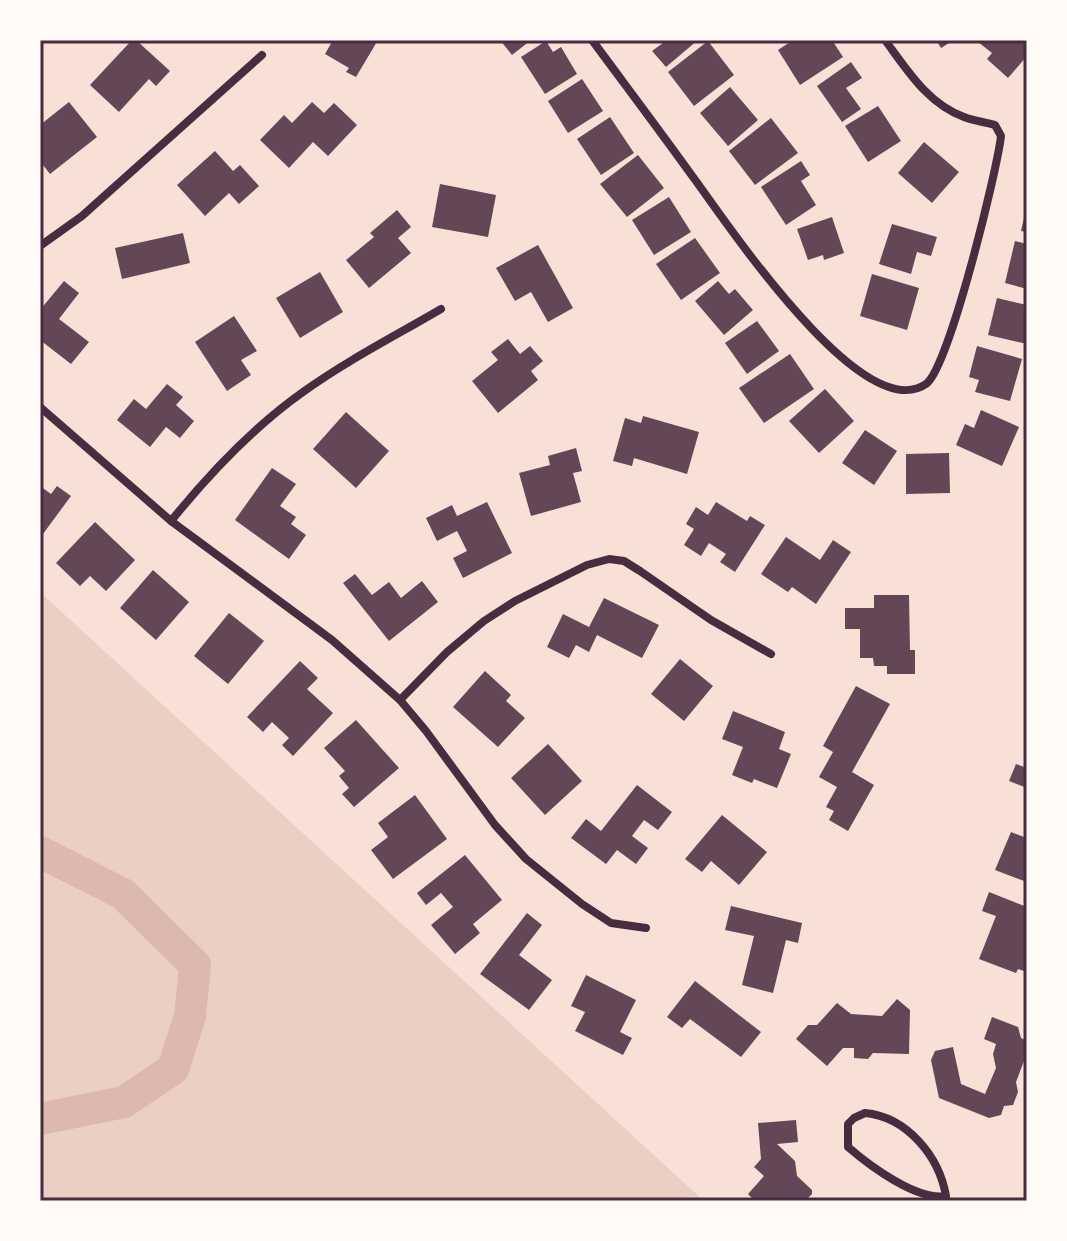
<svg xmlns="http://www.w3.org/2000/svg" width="1067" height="1241" font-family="'Public Sans',sans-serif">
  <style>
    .green { fill: #ebcfc5 }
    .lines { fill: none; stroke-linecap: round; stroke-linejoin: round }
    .river { stroke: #dcb8b0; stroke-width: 32 }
    .building { fill: #644757 }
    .minor { stroke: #4a2c40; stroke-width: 8 }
    .neatline { fill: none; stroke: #4a2c40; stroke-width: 3 }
  </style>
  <rect width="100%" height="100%" fill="#f7e1d7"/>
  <!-- green -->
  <path class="green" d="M 40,592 L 704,1201 L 40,1201 Z"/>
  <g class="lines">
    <!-- river -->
    <path class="river" d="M 40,852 L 123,894 L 195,965 L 190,1016 L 173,1069 L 124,1102 L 40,1119"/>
  </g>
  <!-- building -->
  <g class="building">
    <path d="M 132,40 L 136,40 L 170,71 L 156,86 L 149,79 L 119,112 L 90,85 Z"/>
    <path d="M 333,40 L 378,40 L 356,77 L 346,72 L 349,68 L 325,54 Z"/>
    <path d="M 500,40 L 531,40 L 512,55 Z"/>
    <path d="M 661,40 L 698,40 L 666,67 L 652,51 L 663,43 Z"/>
    <path d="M 793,40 L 832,40 L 843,57 L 800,85 L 778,50 Z"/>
    <path d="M 936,40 L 954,40 L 941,48 Z"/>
    <path d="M 980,40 L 1023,40 L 1027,43 L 1027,56 L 1008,78 L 987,59 L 992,53 L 978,42 Z"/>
    <path d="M 546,41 L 553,52 L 561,47 L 577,74 L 545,94 L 521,57 Z"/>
    <path d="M 708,41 L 734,75 L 694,106 L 668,72 Z"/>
    <path d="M 851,62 L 862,78 L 846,88 L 861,109 L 842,122 L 817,86 Z"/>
    <path d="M 582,79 L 603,111 L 568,133 L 548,101 Z"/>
    <path d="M 730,87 L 758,120 L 728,146 L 700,113 Z"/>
    <path d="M 69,102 L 97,137 L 50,174 L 40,161 L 40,125 Z"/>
    <path d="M 312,102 L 324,113 L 334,103 L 357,125 L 328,156 L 313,142 L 289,168 L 260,140 L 284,115 L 292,123 Z"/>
    <path d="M 878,106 L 901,141 L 868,162 L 845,126 Z"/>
    <path d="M 610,117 L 634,153 L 601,175 L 577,139 Z"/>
    <path d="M 771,118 L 798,153 L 755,185 L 729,151 Z"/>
    <path d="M 924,142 L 959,172 L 932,203 L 898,173 Z"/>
    <path d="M 215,151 L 233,171 L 240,165 L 259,186 L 239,204 L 229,193 L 205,216 L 177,185 Z"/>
    <path d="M 638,155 L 664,188 L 627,217 L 600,184 Z"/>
    <path d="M 801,161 L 810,175 L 801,181 L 816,205 L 786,225 L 761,187 Z"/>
    <path d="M 440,184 L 496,195 L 488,237 L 432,227 Z"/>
    <path d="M 669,197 L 691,232 L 654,255 L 632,220 Z"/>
    <path d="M 1026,209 L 1027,209 L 1027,232 L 1021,231 Z"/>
    <path d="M 397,210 L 411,227 L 398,238 L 411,253 L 369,288 L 346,260 L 374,237 L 370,233 Z"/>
    <path d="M 832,217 L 844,253 L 824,260 L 823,255 L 808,260 L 797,229 Z"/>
    <path d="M 892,224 L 937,237 L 931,256 L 917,252 L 911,274 L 879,264 Z"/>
    <path d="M 183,233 L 190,263 L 122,279 L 115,248 Z"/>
    <path d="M 695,238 L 720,273 L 681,300 L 656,264 Z"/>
    <path d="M 1015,241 L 1027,244 L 1027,289 L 1005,283 Z"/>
    <path d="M 538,245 L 573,308 L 548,322 L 531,292 L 515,301 L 496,268 Z"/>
    <path d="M 320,272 L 343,312 L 300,338 L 276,298 Z"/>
    <path d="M 872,274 L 919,288 L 907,330 L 860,316 Z"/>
    <path d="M 64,281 L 79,293 L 59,319 L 89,342 L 71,364 L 40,340 L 40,310 Z"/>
    <path d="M 718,281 L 729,294 L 735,289 L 753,310 L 724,335 L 695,301 Z"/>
    <path d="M 997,298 L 1027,305 L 1027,344 L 988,335 Z"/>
    <path d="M 234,316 L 257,351 L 241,360 L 251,375 L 227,391 L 195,342 Z"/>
    <path d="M 757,321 L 779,351 L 747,374 L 725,343 Z"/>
    <path d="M 508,339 L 520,354 L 530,346 L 543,361 L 531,371 L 538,380 L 498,413 L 472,381 L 498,360 L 491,352 Z"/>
    <path d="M 977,346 L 1022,359 L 1010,401 L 975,392 L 979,380 L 969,377 Z"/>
    <path d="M 790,354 L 814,389 L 764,423 L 739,388 Z"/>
    <path d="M 167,384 L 183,397 L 176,405 L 194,421 L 180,438 L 166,427 L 150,447 L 117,420 L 134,399 L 146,409 Z"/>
    <path d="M 825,389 L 854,421 L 819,453 L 789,421 Z"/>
    <path d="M 981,410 L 1019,427 L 1002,466 L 956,445 L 965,424 L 974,428 Z"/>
    <path d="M 346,412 L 389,451 L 356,488 L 313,449 Z"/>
    <path d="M 643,416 L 699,432 L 687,474 L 634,458 L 632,466 L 613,461 L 625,418 L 641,423 Z"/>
    <path d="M 865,430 L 897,451 L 874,485 L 842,463 Z"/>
    <path d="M 576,448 L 582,471 L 573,473 L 581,502 L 531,516 L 519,473 L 550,465 L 548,456 Z"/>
    <path d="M 949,453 L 950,493 L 906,494 L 906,454 Z"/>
    <path d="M 272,468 L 296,484 L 280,506 L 296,517 L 291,524 L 306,535 L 289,559 L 235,520 Z"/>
    <path d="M 40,486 L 51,494 L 57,486 L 71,496 L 40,538 Z"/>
    <path d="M 487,502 L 512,553 L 463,578 L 453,558 L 467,551 L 457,531 L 437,541 L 426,518 L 452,505 L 457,516 Z"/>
    <path d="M 716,502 L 747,521 L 750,516 L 765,525 L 735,572 L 720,562 L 726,554 L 709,543 L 701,556 L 684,545 L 694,529 L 686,524 L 696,507 L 708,515 Z"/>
    <path d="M 95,522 L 135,560 L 106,591 L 90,576 L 80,586 L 56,563 Z"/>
    <path d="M 786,537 L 820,560 L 833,540 L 851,552 L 816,604 L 792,587 L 788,592 L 761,574 Z"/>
    <path d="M 153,570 L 189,602 L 156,640 L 120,608 Z"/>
    <path d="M 355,574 L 372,595 L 389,582 L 401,598 L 422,581 L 438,602 L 389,641 L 343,583 Z"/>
    <path d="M 874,595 L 909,595 L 910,650 L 915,650 L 915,674 L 887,674 L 887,666 L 874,666 L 873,658 L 860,658 L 860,629 L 845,629 L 845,608 L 874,608 Z"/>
    <path d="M 604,598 L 659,625 L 642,658 L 597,635 L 589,652 L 576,645 L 569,658 L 547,647 L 563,614 L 589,627 Z"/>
    <path d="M 229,613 L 264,641 L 228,684 L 194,656 Z"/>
    <path d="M 680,659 L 713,686 L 684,721 L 651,694 Z"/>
    <path d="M 300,661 L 318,678 L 307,689 L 333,713 L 293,756 L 282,745 L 289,738 L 272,722 L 263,732 L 247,717 Z"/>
    <path d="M 485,671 L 511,695 L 506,701 L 525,718 L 498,747 L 453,707 Z"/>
    <path d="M 856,686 L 890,704 L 852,772 L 874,785 L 848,831 L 829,820 L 834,811 L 826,807 L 837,787 L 819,777 L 833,752 L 823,746 Z"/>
    <path d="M 733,711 L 785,732 L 779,749 L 791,754 L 777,788 L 754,779 L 752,783 L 732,775 L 743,747 L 722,739 Z"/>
    <path d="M 356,720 L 399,768 L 354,807 L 342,794 L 349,788 L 339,776 L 345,771 L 324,748 Z"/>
    <path d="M 548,744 L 582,781 L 545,815 L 511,778 Z"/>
    <path d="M 1016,764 L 1027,768 L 1027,788 L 1009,781 Z"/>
    <path d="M 637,785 L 672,812 L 658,830 L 644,820 L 632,836 L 648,848 L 636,864 L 617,850 L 606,864 L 571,838 L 586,819 L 601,831 Z"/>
    <path d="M 415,795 L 447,839 L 393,879 L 371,850 L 388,837 L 378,823 Z"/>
    <path d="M 722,815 L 767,852 L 739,885 L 711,861 L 702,872 L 685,859 Z"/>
    <path d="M 1011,832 L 1027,838 L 1027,882 L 995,870 Z"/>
    <path d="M 465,855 L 502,900 L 473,924 L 480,933 L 455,954 L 431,925 L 453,907 L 441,893 L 426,905 L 417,893 Z"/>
    <path d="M 989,892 L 1027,907 L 1027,972 L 1018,969 L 1016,973 L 979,959 L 996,916 L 982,911 Z"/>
    <path d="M 731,906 L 802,923 L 798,943 L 786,940 L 773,993 L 742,985 L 754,936 L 725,930 Z"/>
    <path d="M 527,913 L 542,925 L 519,955 L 552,980 L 529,1010 L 480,974 Z"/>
    <path d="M 586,975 L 636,1000 L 620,1032 L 632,1038 L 623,1055 L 575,1031 L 585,1012 L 571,1006 Z"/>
    <path d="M 695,981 L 761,1032 L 741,1057 L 690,1019 L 682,1028 L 667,1017 Z"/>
    <path d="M 897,999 L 910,1010 L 909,1054 L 873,1053 L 868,1059 L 854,1058 L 854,1048 L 843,1048 L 827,1066 L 796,1039 L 808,1025 L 817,1025 L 837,1003 L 851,1014 L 882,1016 Z"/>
    <path d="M 992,1017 L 1018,1027 L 1021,1038 L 1027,1041 L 1027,1053 L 1016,1082 L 1018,1092 L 1013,1105 L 1004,1106 L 1001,1115 L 989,1118 L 939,1098 L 931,1060 L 935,1051 L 953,1047 L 961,1084 L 985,1094 L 996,1068 L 993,1054 L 996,1044 L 984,1039 Z"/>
    <path d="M 796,1120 L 798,1142 L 777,1144 L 795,1161 L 797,1176 L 812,1190 L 812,1194 L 805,1201 L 755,1201 L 748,1194 L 764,1176 L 754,1167 L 761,1159 L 758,1123 Z"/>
  </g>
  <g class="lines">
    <!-- minor -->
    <g class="minor">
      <path d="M 592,40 C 626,86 660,131 693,177 C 725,220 862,428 926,384 C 949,368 997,171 1001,136 L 995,125 C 985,122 974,121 964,117 C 928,104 907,70 885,40"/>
      <path d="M 40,246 L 82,216 L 262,55"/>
      <path d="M 40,407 L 171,521 L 332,640 L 400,700 L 426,731 L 495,825 L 526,859 L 582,904 L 611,923 L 646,928"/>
      <path d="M 171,521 C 210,473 252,428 303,392 C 346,361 395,336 441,309"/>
      <path d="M 400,700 L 447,652 L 484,621 L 515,601 L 587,565 L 609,559 L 624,561 L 640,571 L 711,620 L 771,654"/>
      <path d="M 865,1113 C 907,1117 939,1156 946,1196 C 917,1201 870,1166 848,1147 L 848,1124 L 854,1118 Z"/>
    </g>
  </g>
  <!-- border -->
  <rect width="1067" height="1241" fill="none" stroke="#fffaf5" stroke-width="84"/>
  <rect x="42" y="42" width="983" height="1157" class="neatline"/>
</svg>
